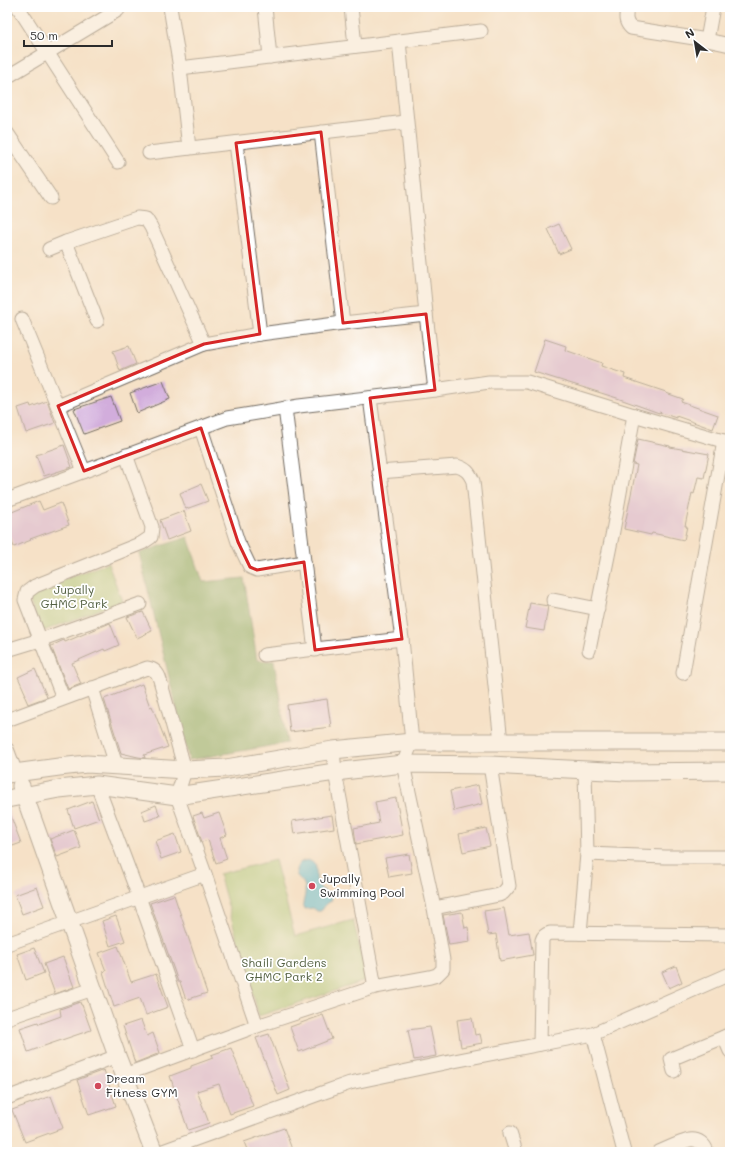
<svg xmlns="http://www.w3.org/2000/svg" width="737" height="1159" font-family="Mali,sans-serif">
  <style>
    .green { fill: #9fc570; stroke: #65784e }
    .forest { fill: #7faa62; stroke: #556a46 }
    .water { fill: #5cbfda; stroke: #447582 }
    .building { fill: #d2addc }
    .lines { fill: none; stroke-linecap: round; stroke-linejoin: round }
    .minor-casing { stroke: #726b62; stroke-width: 15 }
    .tertiary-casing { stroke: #726b62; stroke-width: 19 }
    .minor { stroke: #fff; stroke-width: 13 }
    .tertiary { stroke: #fff; stroke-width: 17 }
    .marked { fill: none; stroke: #d62828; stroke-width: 3; stroke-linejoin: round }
    .poi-dot { fill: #d1495b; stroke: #fff; stroke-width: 1.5 }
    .labels { text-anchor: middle; stroke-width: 3.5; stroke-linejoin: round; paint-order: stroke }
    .park-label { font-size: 12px; fill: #546143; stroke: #fff }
    .poi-label { font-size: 12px; fill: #2b2b2b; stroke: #fff; text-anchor: start }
  </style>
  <rect width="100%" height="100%" fill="#fff"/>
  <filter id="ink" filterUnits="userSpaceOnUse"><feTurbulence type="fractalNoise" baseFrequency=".025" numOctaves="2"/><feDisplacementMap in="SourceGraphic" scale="8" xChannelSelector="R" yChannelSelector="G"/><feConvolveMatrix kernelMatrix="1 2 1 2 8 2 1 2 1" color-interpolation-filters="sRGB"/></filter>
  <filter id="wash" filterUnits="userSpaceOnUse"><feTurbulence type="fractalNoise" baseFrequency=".012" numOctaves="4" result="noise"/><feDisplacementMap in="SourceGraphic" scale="16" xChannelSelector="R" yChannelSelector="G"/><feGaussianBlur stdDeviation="0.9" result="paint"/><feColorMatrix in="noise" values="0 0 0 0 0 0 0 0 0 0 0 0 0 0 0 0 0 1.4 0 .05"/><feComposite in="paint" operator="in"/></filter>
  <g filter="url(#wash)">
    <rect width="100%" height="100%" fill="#f5e1c7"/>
    <!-- green -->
    <g class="green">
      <path d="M 108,563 L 122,601 L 41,632 L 27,593 Z"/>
      <path d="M 275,860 L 295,936 L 353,920 L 368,980 L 259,1016 L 219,874 Z"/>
    </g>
    <!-- forest -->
    <path class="forest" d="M 188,537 L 203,582 L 244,578 L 257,660 L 274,661 L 287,743 L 189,760 L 139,553 Z"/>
    <!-- water -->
    <path class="water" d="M 308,860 C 321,865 314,873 317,882 C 320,891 328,891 332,898 L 331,901 L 325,905 C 323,909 322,912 317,911 L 313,908 L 305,909 L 303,904 C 304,897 308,888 302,881 C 298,877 296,876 296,870 C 298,863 301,861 308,860 Z"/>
    <g id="blocks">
      <!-- building -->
      <g class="building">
        <path d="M 559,224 L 571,249 L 559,254 L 548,229 Z"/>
        <path d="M 545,339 L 566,346 L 565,350 L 602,363 L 601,366 L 625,374 L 624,378 L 666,392 L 666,393 L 683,399 L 681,402 L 718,415 L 713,429 L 676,416 L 676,418 L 659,412 L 659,413 L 617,398 L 534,372 Z"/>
        <path d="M 129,346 L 136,364 L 120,371 L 113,351 Z"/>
        <path d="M 163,381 L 170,399 L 137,413 L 130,393 Z"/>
        <path d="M 111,397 L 120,421 L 84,434 L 74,409 Z"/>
        <path d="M 47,401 L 55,423 L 26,433 L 18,408 L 30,404 L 31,407 Z"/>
        <path d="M 638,439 L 670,446 L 670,447 L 709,454 L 704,478 L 698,477 L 694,494 L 692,493 L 685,526 L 687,526 L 684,540 L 652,533 L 651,535 L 624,529 L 637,465 L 633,464 Z"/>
        <path d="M 64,445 L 72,467 L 44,476 L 36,455 Z"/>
        <path d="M 201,484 L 208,501 L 186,509 L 180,493 Z"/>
        <path d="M 39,501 L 43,510 L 61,503 L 69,525 L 30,539 L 31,540 L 14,547 L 7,529 L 7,514 Z"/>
        <path d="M 184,511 L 191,531 L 167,540 L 160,520 Z"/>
        <path d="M 530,603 L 548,606 L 544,631 L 525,628 Z"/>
        <path d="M 143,612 L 152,631 L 137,638 L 127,617 Z"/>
        <path d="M 110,623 L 119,645 L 105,651 L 104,649 L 72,663 L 81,684 L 68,689 L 51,646 L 64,640 L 65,642 Z"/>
        <path d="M 35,669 L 47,697 L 28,704 L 24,695 L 26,695 L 18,677 Z"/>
        <path d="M 142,684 L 150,707 L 152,706 L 168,747 L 144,755 L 145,758 L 138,757 L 121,753 L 104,699 Z"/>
        <path d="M 327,699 L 331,727 L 290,732 L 287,705 Z"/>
        <path d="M 478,785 L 482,804 L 454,811 L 450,791 Z"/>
        <path d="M 396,798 L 403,835 L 356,844 L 354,828 L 379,823 L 375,802 Z"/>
        <path d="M 92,801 L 99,819 L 74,828 L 68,810 Z"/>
        <path d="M 156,805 L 160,816 L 145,821 L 142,811 Z"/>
        <path d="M 8,809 L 21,843 L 7,848 L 7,810 Z"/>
        <path d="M 202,813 L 204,818 L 219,813 L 227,835 L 220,838 L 227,859 L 216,863 L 208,840 L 202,842 L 193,816 Z"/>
        <path d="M 332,815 L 334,828 L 294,834 L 292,821 Z"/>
        <path d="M 486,828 L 490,846 L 463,852 L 459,834 Z"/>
        <path d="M 74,830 L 81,848 L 57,857 L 50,839 Z"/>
        <path d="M 175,834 L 181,852 L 161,859 L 155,841 Z"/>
        <path d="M 409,854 L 412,873 L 389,877 L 385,858 Z"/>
        <path d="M 37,887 L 44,906 L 22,914 L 15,895 Z"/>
        <path d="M 174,895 L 207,993 L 186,1000 L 180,982 L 178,982 L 174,970 L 150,903 Z"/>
        <path d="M 504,908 L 509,935 L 529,932 L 533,955 L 500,961 L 496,934 L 488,935 L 484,911 Z"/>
        <path d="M 462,912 L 465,928 L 468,927 L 470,942 L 449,945 L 443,915 Z"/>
        <path d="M 116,916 L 125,941 L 110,946 L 102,921 Z"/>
        <path d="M 118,946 L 131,982 L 156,974 L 168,1007 L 146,1015 L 140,998 L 114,1007 L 103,972 L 106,971 L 99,953 Z"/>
        <path d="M 34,948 L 44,973 L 26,980 L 17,954 Z"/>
        <path d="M 63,957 L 74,987 L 55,994 L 44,964 Z"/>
        <path d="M 676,966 L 682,982 L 669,988 L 662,972 Z"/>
        <path d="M 80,1002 L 81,1005 L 82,1005 L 91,1030 L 47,1045 L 28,1052 L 20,1028 L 38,1022 L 39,1024 L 61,1016 L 60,1009 Z"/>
        <path d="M 323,1015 L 332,1039 L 299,1052 L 290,1027 Z"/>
        <path d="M 472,1018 L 475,1035 L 480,1034 L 482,1043 L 461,1047 L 457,1020 Z"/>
        <path d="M 141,1020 L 147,1036 L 153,1033 L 160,1053 L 135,1063 L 123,1026 Z"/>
        <path d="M 430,1027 L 436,1056 L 414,1060 L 408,1030 Z"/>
        <path d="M 269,1034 L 290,1090 L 278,1095 L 256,1038 Z"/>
        <path d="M 231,1048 L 253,1106 L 230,1114 L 219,1084 L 197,1091 L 209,1123 L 188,1130 L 170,1076 L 191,1068 L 191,1066 L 213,1058 L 211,1055 Z"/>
        <path d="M 104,1070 L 116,1106 L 89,1115 L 77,1080 Z"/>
        <path d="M 51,1096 L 63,1128 L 25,1142 L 12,1110 Z"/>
        <path d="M 284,1128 L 293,1152 L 248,1152 L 244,1142 Z"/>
      </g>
    </g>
  </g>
  <g filter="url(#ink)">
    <use href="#blocks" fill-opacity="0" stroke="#726b62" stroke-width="1"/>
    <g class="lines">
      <!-- minor casing -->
      <g class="minor-casing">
        <g id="minor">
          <path d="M 18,7 L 118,162"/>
          <path d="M 170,7 L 180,68 L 189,148"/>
          <path d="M 265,7 L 270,57"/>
          <path d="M 351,7 L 355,46"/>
          <path d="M 627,7 C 626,16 624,21 631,28 L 707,40 L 730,45"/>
          <path d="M 707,40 L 713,7"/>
          <path d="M 399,41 L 426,314 L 435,390"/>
          <path d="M 180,68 L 481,31"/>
          <path d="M 7,77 L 118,10 L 116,7"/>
          <path d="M 321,132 L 343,323"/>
          <path d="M 7,133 L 51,198"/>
          <path d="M 236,143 L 260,334"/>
          <path d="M 149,153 L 406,122"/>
          <path d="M 66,242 L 97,321"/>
          <path d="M 49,249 L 66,242 L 137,218 L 146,219 L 151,227 L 204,344 L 58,406"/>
          <path d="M 22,319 L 84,471"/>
          <path d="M 204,344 L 260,334 L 343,323 L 426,314"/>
          <path d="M 285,408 L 315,650"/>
          <path d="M 201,428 L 238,542 L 250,567 L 257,570 L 304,562"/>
          <path d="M 379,472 L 457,466 C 466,469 469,472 473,481 L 501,742"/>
          <path d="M 7,500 L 227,418 L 299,406 L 435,390 L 489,382 L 527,382 L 634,415 L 730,443"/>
          <path d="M 553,600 L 598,609"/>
          <path d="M 7,650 L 40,640 L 140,604"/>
          <path d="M 589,650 L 613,531 L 634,415"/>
          <path d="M 264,655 L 402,639"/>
          <path d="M 683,673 L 724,441"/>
          <path d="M 92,688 L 116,765"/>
          <path d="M 63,698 L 25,600 L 27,592 L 35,586 L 142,543 L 151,537 L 152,527 L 126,455"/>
          <path d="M 7,720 L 147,668 C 155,669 158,673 160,680 L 185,770 L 177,796 L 205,874 L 257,1026"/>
          <path d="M 7,749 L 16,773"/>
          <path d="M 333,750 L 335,772 L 375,987"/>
          <path d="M 97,785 L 139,897 L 193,1050"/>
          <path d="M 587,854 L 665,857 L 730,857"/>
          <path d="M 434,908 L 499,895 L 503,893 L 509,886 L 490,765"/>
          <path d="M 580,933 L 587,854 L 585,770"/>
          <path d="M 7,944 L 205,874"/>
          <path d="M 7,1018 L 93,989"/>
          <path d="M 593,1034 L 624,1152"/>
          <path d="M 730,1034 L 724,1037 L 730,1051"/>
          <path d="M 540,1044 L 542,940 C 543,936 546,934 550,933 L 730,935"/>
          <path d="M 674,1071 L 671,1059 L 724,1037"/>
          <path d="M 124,1075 L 257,1026 L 375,987 L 430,977 L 437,975 L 443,969 L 443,960 L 434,908 L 403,764 L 412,742 L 402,639 L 370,398"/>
          <path d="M 7,1098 L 117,1056"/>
          <path d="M 510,1133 L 516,1152"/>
          <path d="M 160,1152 L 319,1094 L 350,1083 L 454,1061 L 593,1034 L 730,974"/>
          <path d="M 659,1152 C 666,1149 683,1141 690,1140 C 698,1139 705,1144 707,1152"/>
        </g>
      </g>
      <!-- tertiary casing -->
      <g class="tertiary-casing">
        <g id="tertiary">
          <path d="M 7,774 L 59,767 L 87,764 L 185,770 L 226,768 L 333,750 L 412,742 L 730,742"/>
          <path d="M 21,786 L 117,1056 L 154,1152"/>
          <path d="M 7,799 L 59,789 L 97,785 L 177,796 L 335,772 L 403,764 L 490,765 L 627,772 L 730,771"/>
        </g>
      </g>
      <!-- minor -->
      <use href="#minor" class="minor"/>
      <!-- tertiary -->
      <use href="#tertiary" class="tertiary"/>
    </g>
  </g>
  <!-- marked area -->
  <path d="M0 0H737V1159H0ZM 321,132 L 343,323 L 426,314 L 435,390 L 370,398 L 402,639 L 315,650 L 304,562 L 257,570 L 250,567 L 238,542 L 201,428 L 84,471 L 58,406 L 204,344 L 260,334 L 236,143 Z" fill="#f5e1c7" fill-opacity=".55" fill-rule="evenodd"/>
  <path class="marked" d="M 321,132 L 343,323 L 426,314 L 435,390 L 370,398 L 402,639 L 315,650 L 304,562 L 257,570 L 250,567 L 238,542 L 201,428 L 84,471 L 58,406 L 204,344 L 260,334 L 236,143 Z"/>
  <!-- markers -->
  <g class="poi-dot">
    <circle cx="312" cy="886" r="4"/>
    <circle cx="98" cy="1086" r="4"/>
  </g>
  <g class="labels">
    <!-- park labels -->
    <g class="park-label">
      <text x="74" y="594">Jupally<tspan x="74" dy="14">GHMC Park</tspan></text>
      <text x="284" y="967">Shaili Gardens<tspan x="284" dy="14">GHMC Park 2</tspan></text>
    </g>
    <!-- poi labels -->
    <g class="poi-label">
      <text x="320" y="883">Jupally<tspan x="320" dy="14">Swimming Pool</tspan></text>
      <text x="106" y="1083">Dream<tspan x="106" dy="14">Fitness GYM</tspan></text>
    </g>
  </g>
  <!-- margin -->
  <rect width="737" height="1159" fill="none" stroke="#fff" stroke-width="24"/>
  <!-- north arrow -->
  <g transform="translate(695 42) rotate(329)" stroke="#ffffff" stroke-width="3" paint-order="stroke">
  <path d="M0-3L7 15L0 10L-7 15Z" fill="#2b2b2b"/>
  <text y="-6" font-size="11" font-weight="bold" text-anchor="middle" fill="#2b2b2b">N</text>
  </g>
  <!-- scale -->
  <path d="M24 40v6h88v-6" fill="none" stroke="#2b2b2b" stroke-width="2"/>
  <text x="30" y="40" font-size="12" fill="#2b2b2b" stroke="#ffffff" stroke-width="3" paint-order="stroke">50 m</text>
</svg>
